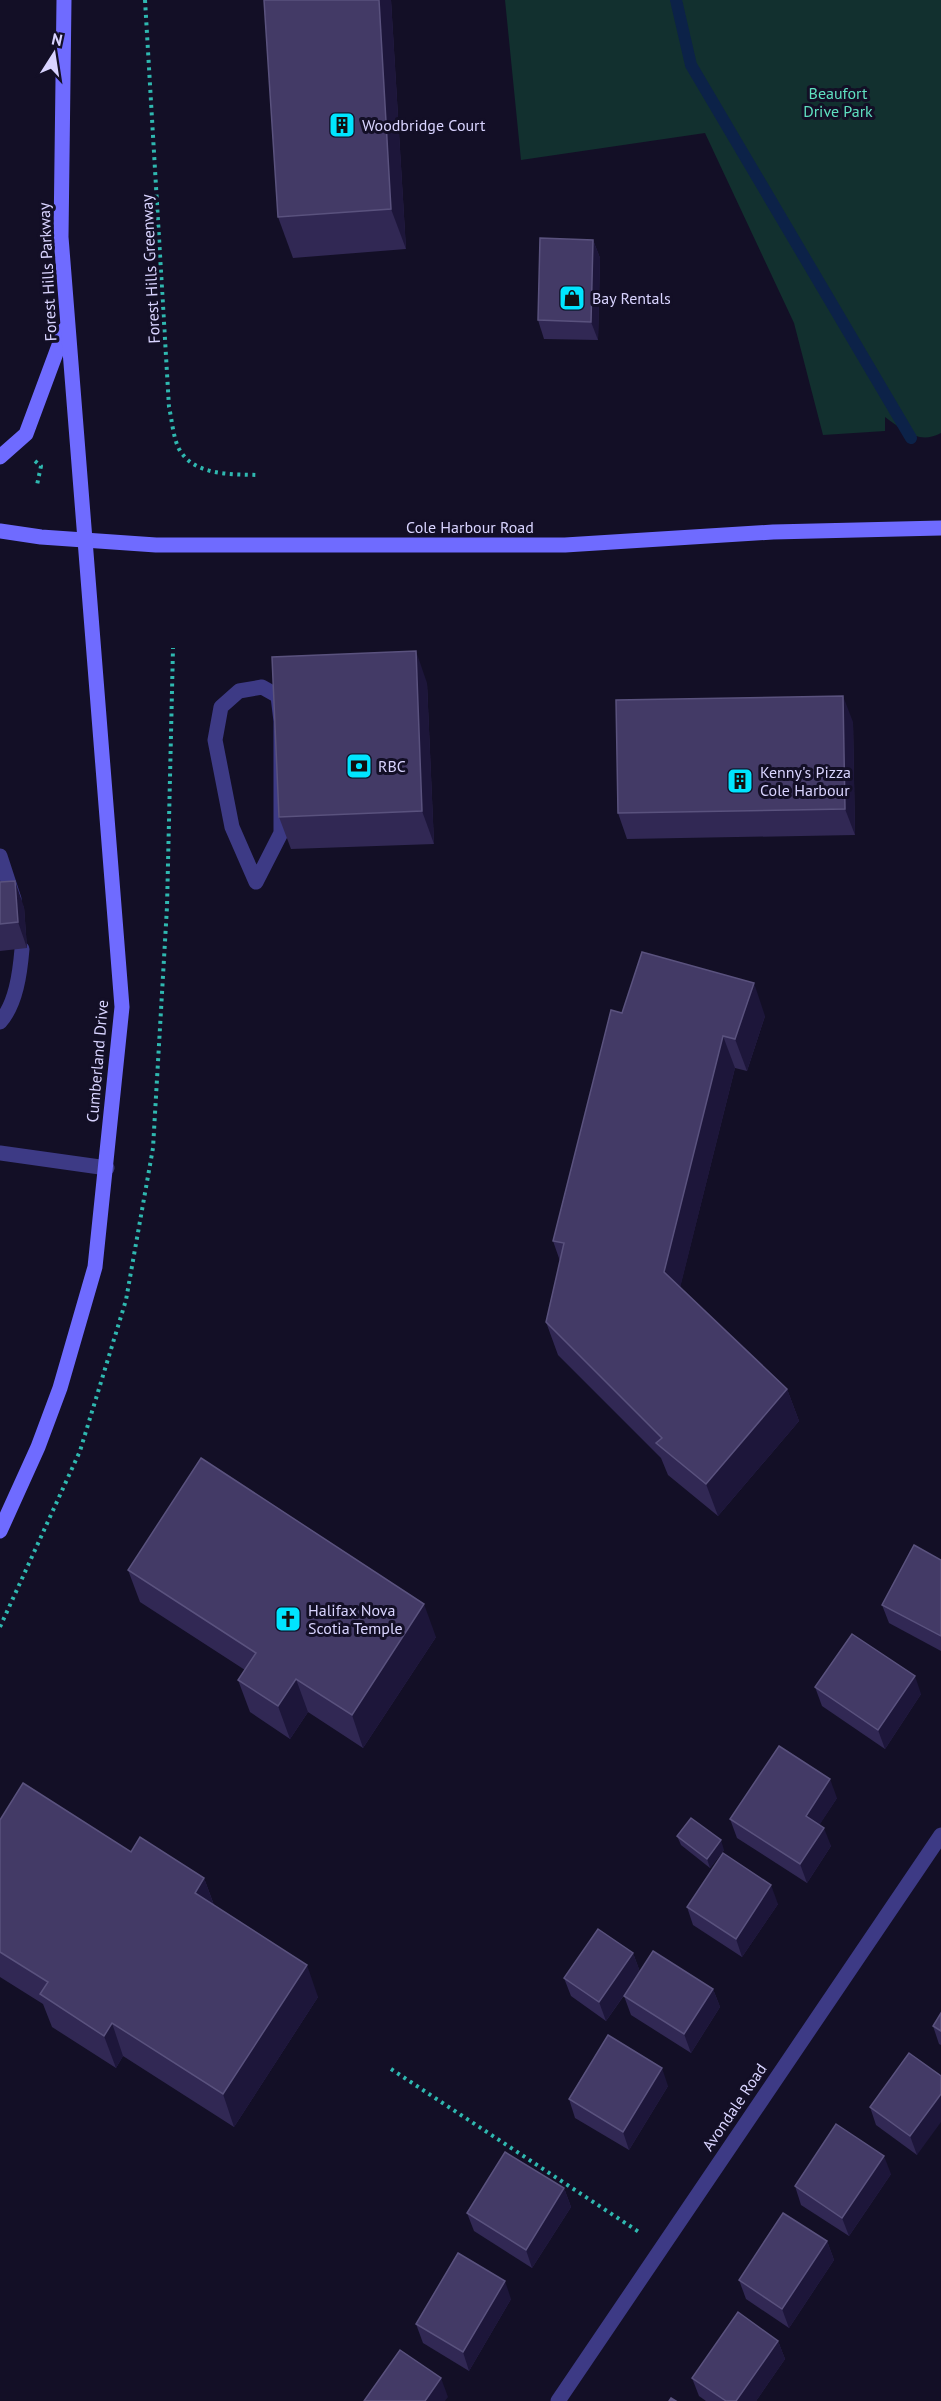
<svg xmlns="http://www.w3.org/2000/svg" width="941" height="2401" font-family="'PT Sans',sans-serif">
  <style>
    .green { fill: #12302f }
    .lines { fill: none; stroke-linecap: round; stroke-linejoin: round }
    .stream { stroke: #0c2248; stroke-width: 12 }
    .path { stroke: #2fb8b0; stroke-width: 4; stroke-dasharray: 3 4.5; stroke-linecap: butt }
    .lane { stroke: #3d3a85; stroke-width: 15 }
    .street { stroke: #3d3a85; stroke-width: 15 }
    .secondary { stroke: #6f6bff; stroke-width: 15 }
    .wall { fill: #312854 }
    .shaded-wall { fill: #1d163a }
    .building { fill: #433a66; stroke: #5a527e; stroke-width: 1.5 }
    .labels { text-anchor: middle; stroke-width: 6; stroke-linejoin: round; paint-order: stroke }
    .park-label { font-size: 16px; fill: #5fe0c0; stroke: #130f26 }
    .poi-label { font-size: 16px; fill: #d9d4ff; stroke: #130f26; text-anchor: start }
    .street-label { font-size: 16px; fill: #d9d4ff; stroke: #130f26 }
  </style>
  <rect width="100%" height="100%" fill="#130f26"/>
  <!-- green -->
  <path class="green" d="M 505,0 L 941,0 L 941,433 C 919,445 903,430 885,417 L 885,431 L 823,435 L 794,323 L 705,133 L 521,160 Z"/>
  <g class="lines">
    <!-- stream -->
    <path class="stream" d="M 676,0 L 691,65 L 911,438"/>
    <!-- path -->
    <g class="path">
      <path d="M 145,0 L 169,407 C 172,420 173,437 179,449 C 194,476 231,474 257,475"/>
      <path d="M 35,461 L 41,466 L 37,485"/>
      <path d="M 0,1627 L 80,1451 L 126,1300 L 153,1148 L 167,907 L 173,648"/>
      <path d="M 391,2069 L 639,2232"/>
    </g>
    <!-- lane -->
    <g class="lane">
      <path d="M 262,687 L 278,696 L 281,721 L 281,833 L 256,882 L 232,827 L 215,740 L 221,707 L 239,691 Z"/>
      <path d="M 0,856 L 14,899"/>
      <path d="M 0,1022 C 16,1004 20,973 22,949"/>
      <path d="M 0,1153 L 107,1168"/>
    </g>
    <!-- street -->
    <path class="street" d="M 558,2401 L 941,1835"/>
    <!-- secondary -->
    <g class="secondary">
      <path d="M 0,457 L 26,434 L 65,329"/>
      <path d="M 0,531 L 41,537 L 156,545 L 565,545 L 773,532 L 941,528"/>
      <path d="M 0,1531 L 38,1447 L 60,1388 L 95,1267 L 122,1007 L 61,237 L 64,0"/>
    </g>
  </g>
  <!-- wall -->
  <g class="wall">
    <path d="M 391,0 L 406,249 L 293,258 L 278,217 Z"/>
    <path d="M 593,240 L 600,258 L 598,340 L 544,339 L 538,320 Z"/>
    <path d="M 427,683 L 434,844 L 291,849 L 279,817 Z"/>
    <path d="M 853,722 L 855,835 L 627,839 L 618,813 Z"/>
    <path d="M 0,882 L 24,907 L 27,948 L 0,951 Z"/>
    <path d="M 622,1013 L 765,1016 L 747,1071 L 735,1068 L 680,1287 L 787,1389 L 799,1421 L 718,1516 L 668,1475 L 661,1458 L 558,1355 L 546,1322 L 560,1261 L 553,1241 Z"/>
    <path d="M 941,1560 L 941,1651 L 889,1623 L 882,1605 Z"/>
    <path d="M 128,1570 L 436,1637 L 363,1748 L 308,1712 L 290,1739 L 250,1712 L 238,1680 L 245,1670 L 140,1602 Z"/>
    <path d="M 815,1687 L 921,1694 L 885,1749 L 822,1706 Z"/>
    <path d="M 837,1798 L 819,1825 L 831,1846 L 807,1883 L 737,1838 L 730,1819 Z"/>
    <path d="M 0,1820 L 204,1878 L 214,1905 L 318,1997 L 234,2127 L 123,2056 L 116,2068 L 52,2027 L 43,2004 L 0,1977 Z"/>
    <path d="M 677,1836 L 724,1850 L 710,1868 L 681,1845 Z"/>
    <path d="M 778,1904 L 742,1957 L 693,1925 L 687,1907 Z"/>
    <path d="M 633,1953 L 640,1972 L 713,1989 L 720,2007 L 691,2053 L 631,2015 L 624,1996 L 637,1977 L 606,2021 L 571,1996 L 564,1978 Z"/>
    <path d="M 941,2013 L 941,2045 L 939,2044 L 933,2026 Z"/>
    <path d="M 941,2076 L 917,2155 L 876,2125 L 870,2107 Z"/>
    <path d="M 668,2086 L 629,2150 L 575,2118 L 569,2099 Z"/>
    <path d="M 891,2174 L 849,2236 L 801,2205 L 795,2186 Z"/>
    <path d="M 564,2188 L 571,2207 L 532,2268 L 474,2231 L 467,2213 Z"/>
    <path d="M 827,2241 L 834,2260 L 789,2328 L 746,2299 L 739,2280 Z"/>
    <path d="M 511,2299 L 469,2371 L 423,2343 L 416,2324 Z"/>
    <path d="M 778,2341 L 785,2359 L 756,2401 L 706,2401 L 699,2396 L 692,2378 Z"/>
  </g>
  <!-- shaded-wall -->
  <g class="shaded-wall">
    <path d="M 379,0 L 391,0 L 406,249 L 391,209 Z"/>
    <path d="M 593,240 L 600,258 L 598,340 L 591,322 Z"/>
    <path d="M 416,651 L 427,683 L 434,844 L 422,811 Z"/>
    <path d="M 843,696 L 853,722 L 855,835 L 845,809 Z"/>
    <path d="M 15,881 L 24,907 L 27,948 L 18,922 Z"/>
    <path d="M 754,983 L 765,1016 L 747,1071 L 735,1039 Z"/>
    <path d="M 723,1036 L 735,1068 L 676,1304 L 664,1272 Z"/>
    <path d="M 787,1389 L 799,1421 L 718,1516 L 706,1484 Z"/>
    <path d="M 424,1604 L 436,1637 L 363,1748 L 352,1715 Z"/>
    <path d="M 915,1676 L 921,1694 L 885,1749 L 878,1730 Z"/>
    <path d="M 296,1679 L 308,1712 L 290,1739 L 278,1706 Z"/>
    <path d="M 830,1779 L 837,1798 L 813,1835 L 806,1816 Z"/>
    <path d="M 824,1828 L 831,1846 L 807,1883 L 800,1864 Z"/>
    <path d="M 721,1840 L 724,1850 L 710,1868 L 707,1859 Z"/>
    <path d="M 204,1878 L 216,1911 L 195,1893 Z"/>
    <path d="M 771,1885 L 778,1904 L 742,1957 L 736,1939 Z"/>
    <path d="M 633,1953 L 640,1972 L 606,2021 L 599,2002 Z"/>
    <path d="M 307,1965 L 318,1997 L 234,2127 L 223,2094 Z"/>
    <path d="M 713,1989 L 720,2007 L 691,2053 L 684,2034 Z"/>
    <path d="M 112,2023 L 123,2056 L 116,2068 L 104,2036 Z"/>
    <path d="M 662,2068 L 668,2086 L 629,2150 L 623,2132 Z"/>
    <path d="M 941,2094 L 941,2122 L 917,2155 L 910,2136 Z"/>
    <path d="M 884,2156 L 891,2174 L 849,2236 L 842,2218 Z"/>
    <path d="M 564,2188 L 571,2207 L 532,2268 L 526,2250 Z"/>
    <path d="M 827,2241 L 834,2260 L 789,2328 L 782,2309 Z"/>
    <path d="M 505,2281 L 511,2299 L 469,2371 L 463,2352 Z"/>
    <path d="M 778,2341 L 785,2359 L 756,2401 L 736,2401 Z"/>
    <path d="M 441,2378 L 448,2397 L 445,2401 L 425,2401 Z"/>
  </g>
  <!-- building -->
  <g class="building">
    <path d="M 264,0 L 379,0 L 391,209 L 278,217 Z"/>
    <path d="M 540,238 L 593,240 L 591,322 L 538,320 Z"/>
    <path d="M 416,651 L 422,811 L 279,817 L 272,657 Z"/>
    <path d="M 843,696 L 845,809 L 618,813 L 616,700 Z"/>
    <path d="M 15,881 L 18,922 L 0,924 L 0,882 Z"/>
    <path d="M 642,952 L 754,983 L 735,1039 L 723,1036 L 664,1272 L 787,1389 L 706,1484 L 656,1443 L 662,1438 L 546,1322 L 564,1243 L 553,1241 L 611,1010 L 622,1013 Z"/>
    <path d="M 201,1458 L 424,1604 L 352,1715 L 296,1679 L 278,1706 L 238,1680 L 256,1653 L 128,1570 Z"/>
    <path d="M 914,1545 L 941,1560 L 941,1636 L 882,1605 Z"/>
    <path d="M 852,1634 L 915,1676 L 878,1730 L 815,1687 Z"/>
    <path d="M 779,1746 L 830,1779 L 806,1816 L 824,1828 L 800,1864 L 730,1819 Z"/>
    <path d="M 23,1783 L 131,1852 L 140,1837 L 204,1878 L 195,1893 L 307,1965 L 223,2094 L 112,2023 L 104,2036 L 40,1994 L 48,1982 L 0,1952 L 0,1820 Z"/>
    <path d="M 691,1818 L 721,1840 L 707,1859 L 677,1836 Z"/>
    <path d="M 723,1853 L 771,1885 L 736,1939 L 687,1907 Z"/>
    <path d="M 598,1929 L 633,1953 L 599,2002 L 564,1978 Z"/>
    <path d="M 653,1951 L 713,1989 L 684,2034 L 624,1996 Z"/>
    <path d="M 941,2013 L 941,2031 L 933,2026 Z"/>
    <path d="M 608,2035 L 662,2068 L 623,2132 L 569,2099 Z"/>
    <path d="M 909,2053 L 941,2076 L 941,2094 L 910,2136 L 870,2107 Z"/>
    <path d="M 836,2124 L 884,2156 L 842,2218 L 795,2186 Z"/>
    <path d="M 505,2152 L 564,2188 L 526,2250 L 467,2213 Z"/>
    <path d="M 783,2213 L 827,2241 L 782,2309 L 739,2280 Z"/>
    <path d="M 458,2253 L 505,2281 L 463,2352 L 416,2324 Z"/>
    <path d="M 738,2312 L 778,2341 L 736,2401 L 726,2401 L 692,2378 Z"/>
    <path d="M 400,2350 L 441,2378 L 425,2401 L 364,2401 Z"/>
    <path d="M 671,2398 L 676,2401 L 669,2401 Z"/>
  </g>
  <!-- icons -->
  <defs>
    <g id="building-square" transform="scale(1.35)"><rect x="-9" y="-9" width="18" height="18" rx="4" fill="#00e5ff" stroke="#130f26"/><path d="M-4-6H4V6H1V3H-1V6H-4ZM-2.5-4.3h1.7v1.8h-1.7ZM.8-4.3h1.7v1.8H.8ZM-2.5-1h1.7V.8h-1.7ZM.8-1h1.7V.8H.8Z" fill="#111"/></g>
    <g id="shop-square" transform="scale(1.35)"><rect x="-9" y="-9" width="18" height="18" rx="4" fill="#00e5ff" stroke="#130f26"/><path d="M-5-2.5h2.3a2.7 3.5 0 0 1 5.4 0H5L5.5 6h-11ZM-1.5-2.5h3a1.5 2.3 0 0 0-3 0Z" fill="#111"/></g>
    <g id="bank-square" transform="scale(1.35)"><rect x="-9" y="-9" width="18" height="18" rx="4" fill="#00e5ff" stroke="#130f26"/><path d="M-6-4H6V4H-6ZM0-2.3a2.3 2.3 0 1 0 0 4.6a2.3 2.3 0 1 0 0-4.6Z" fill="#111"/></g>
    <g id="church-square" transform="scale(1.35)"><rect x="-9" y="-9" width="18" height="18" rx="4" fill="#00e5ff" stroke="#130f26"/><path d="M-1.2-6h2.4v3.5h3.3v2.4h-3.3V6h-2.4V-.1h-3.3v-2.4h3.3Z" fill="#111"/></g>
  </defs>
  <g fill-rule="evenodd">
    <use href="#building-square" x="342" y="125"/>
    <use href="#shop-square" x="572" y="298"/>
    <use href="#bank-square" x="359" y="766"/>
    <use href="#building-square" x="740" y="781"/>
    <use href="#church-square" x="288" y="1619"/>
  </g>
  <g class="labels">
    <!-- park labels -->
    <g class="park-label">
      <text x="838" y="99">Beaufort<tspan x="838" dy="18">Drive Park</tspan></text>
    </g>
    <!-- poi labels -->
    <g class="poi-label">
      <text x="362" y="131">Woodbridge Court</text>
      <text x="592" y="304">Bay Rentals</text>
      <text x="378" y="772">RBC</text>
      <text x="760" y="778">Kenny's Pizza<tspan x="760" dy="18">Cole Harbour</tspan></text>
      <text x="308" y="1616">Halifax Nova<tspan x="308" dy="18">Scotia Temple</tspan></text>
    </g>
    <!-- street labels -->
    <g class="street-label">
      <text transform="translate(150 269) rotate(-93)" y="6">Forest Hills Greenway</text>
      <text transform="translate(47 272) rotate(-93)" y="6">Forest Hills Parkway</text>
      <text x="470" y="533">Cole Harbour Road</text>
      <text transform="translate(97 1061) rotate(-85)" y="6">Cumberland Drive</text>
      <text transform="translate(734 2107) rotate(-56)" y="6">Avondale Road</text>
    </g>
  </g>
  <!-- north arrow -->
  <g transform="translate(54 54) rotate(12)" stroke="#130f26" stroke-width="4.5" paint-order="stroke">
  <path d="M0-4.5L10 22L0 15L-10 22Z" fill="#d9d4ff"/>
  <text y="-9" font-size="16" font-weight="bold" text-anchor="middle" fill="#d9d4ff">N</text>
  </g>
</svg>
